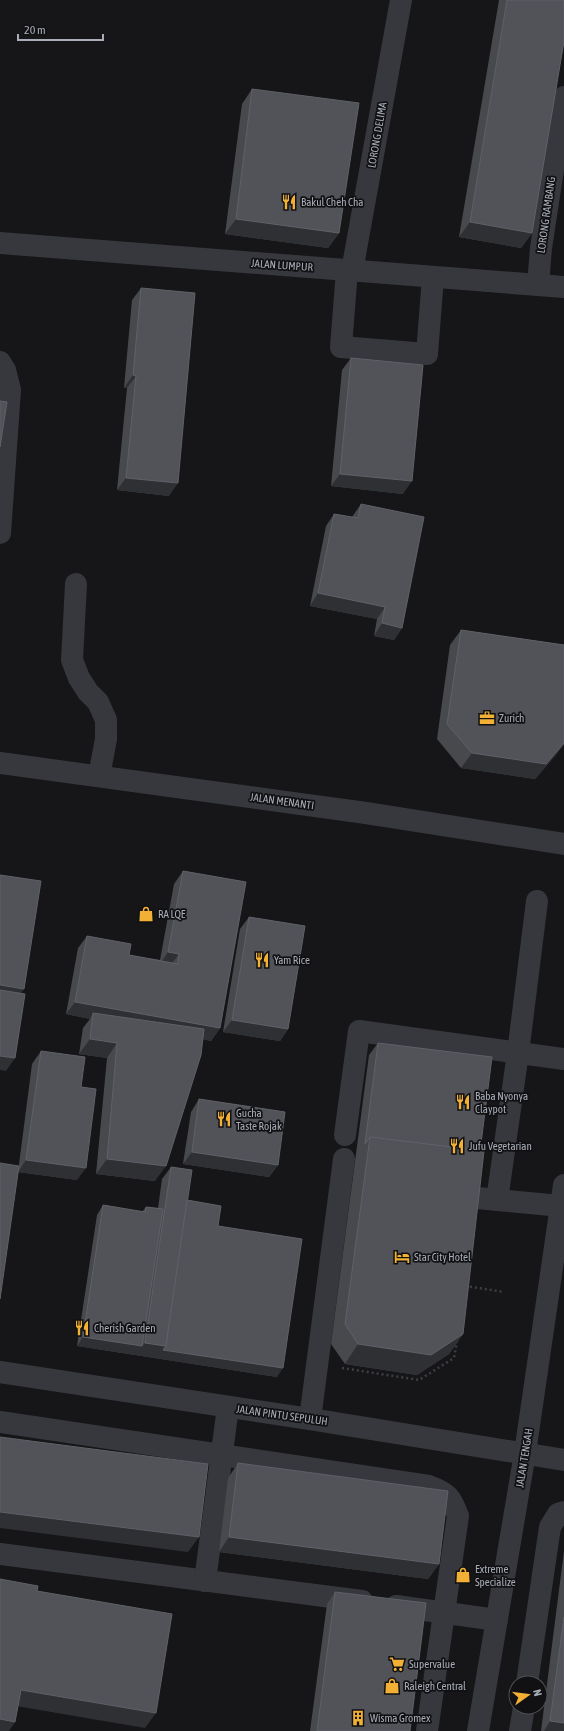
<svg xmlns="http://www.w3.org/2000/svg" width="564" height="1731" font-family="'Asap Condensed',sans-serif">
  <style>
    .lines { fill: none; stroke-linecap: round; stroke-linejoin: round }
    .path { stroke: #3d3f44; stroke-width: 2.5; stroke-dasharray: 2 3; stroke-linecap: butt }
    .minor { stroke: #37383d; stroke-width: 22 }
    .wall { fill: #47494d }
    .shaded-wall { fill: #2f3033 }
    .building { fill: #525359; stroke: #5f6168 }
    .labels { text-anchor: middle; stroke-width: 3.5; stroke-linejoin: round; paint-order: stroke }
    .street-label { font-size: 11px; fill: #a8adb8; stroke: #111113 }
    .poi-label { font-size: 11px; fill: #a8adb8; stroke: #111113; text-anchor: start }
  </style>
  <rect width="100%" height="100%" fill="#161618"/>
  <g class="lines">
    <!-- path -->
    <g class="path">
      <path d="M 465,1286 L 504,1292"/>
      <path d="M 342,1368 L 419,1380 L 454,1358 L 457,1341"/>
    </g>
    <!-- minor -->
    <g class="minor">
      <path d="M 0,243 L 564,287"/>
      <path d="M 347,270 L 341,347 L 427,354 L 433,277"/>
      <path d="M 352,271 L 401,0"/>
      <path d="M 538,285 L 541,248 L 564,97"/>
      <path d="M 0,362 L 5,370 L 10,390 L 0,533"/>
      <path d="M 76,584 L 72,660 L 79,678 L 88,692 L 98,702 L 106,720 L 106,739 L 99,776"/>
      <path d="M 0,763 L 366,813 L 564,844"/>
      <path d="M 345,1135 L 359,1031 L 564,1059"/>
      <path d="M 477,1198 L 561,1206"/>
      <path d="M 497,1200 L 518,1053 L 537,901"/>
      <path d="M 0,1372 L 310,1419 L 564,1460"/>
      <path d="M 310,1419 L 344,1159"/>
      <path d="M 0,1422 L 429,1486 C 448,1493 451,1497 458,1516 L 427,1731"/>
      <path d="M 0,1554 L 362,1601"/>
      <path d="M 205,1581 L 228,1407"/>
      <path d="M 396,1606 L 497,1620"/>
      <path d="M 527,1683 L 550,1527 L 558,1514 L 564,1512"/>
      <path d="M 478,1731 L 525,1453 L 564,1185"/>
      <path d="M 520,1731 L 524,1707"/>
    </g>
  </g>
  <!-- wall -->
  <g class="wall">
    <path d="M 499,0 L 564,0 L 532,233 L 521,248 L 459,237 Z"/>
    <path d="M 252,89 L 339,233 L 328,248 L 225,234 L 242,104 Z"/>
    <path d="M 141,288 L 169,496 L 117,490 L 127,388 L 124,388 L 132,300 Z"/>
    <path d="M 351,358 L 403,494 L 331,486 L 342,370 Z"/>
    <path d="M 361,504 L 402,628 L 394,640 L 374,636 L 377,619 L 310,606 L 326,526 L 334,514 L 352,517 Z"/>
    <path d="M 461,630 L 564,645 L 564,744 L 555,756 L 535,779 L 461,768 L 437,739 L 450,645 Z"/>
    <path d="M 183,871 L 220,1028 L 211,1041 L 203,1039 L 155,1181 L 96,1174 L 107,1058 L 79,1054 L 83,1028 L 90,1019 L 66,1014 L 78,948 L 87,936 L 129,955 L 160,960 L 174,884 Z"/>
    <path d="M 249,917 L 288,1029 L 280,1041 L 223,1032 L 240,929 Z"/>
    <path d="M 378,1043 L 480,1151 L 463,1334 L 449,1354 L 417,1375 L 345,1364 L 331,1344 L 369,1055 Z"/>
    <path d="M 41,1051 L 81,1087 L 77,1180 L 18,1172 L 32,1064 Z"/>
    <path d="M 199,1099 L 278,1165 L 269,1177 L 183,1164 L 191,1112 Z"/>
    <path d="M 171,1167 L 187,1200 L 218,1226 L 277,1377 L 77,1346 L 97,1215 L 103,1205 L 142,1212 L 146,1207 L 158,1208 L 162,1179 Z"/>
    <path d="M 238,1463 L 439,1564 L 428,1579 L 219,1552 L 228,1478 Z"/>
    <path d="M 564,1551 L 564,1731 L 541,1731 Z"/>
    <path d="M 335,1592 L 410,1731 L 310,1731 L 327,1604 Z"/>
  </g>
  <!-- shaded-wall -->
  <g class="shaded-wall">
    <path d="M 236,219 L 339,233 L 328,248 L 225,234 Z"/>
    <path d="M 470,222 L 532,233 L 521,248 L 459,237 Z"/>
    <path d="M 133,375 L 136,376 L 127,388 L 124,388 Z"/>
    <path d="M 340,474 L 412,481 L 403,494 L 331,486 Z"/>
    <path d="M 126,478 L 178,483 L 169,496 L 117,490 Z"/>
    <path d="M 318,593 L 385,607 L 377,619 L 310,606 Z"/>
    <path d="M 382,623 L 402,628 L 394,640 L 374,636 Z"/>
    <path d="M 564,743 L 555,756 L 535,779 L 461,768 L 472,753 Z"/>
    <path d="M 168,952 L 179,954 L 170,966 L 160,964 Z"/>
    <path d="M 0,985 L 24,989 L 15,1001 L 0,999 Z"/>
    <path d="M 75,1002 L 220,1028 L 211,1041 L 92,1019 L 93,1013 L 90,1019 L 66,1014 Z"/>
    <path d="M 232,1020 L 288,1029 L 280,1041 L 223,1032 Z"/>
    <path d="M 90,1039 L 117,1043 L 107,1058 L 79,1054 Z"/>
    <path d="M 0,1056 L 15,1058 L 6,1071 L 0,1070 Z"/>
    <path d="M 192,1152 L 278,1165 L 269,1177 L 183,1164 Z"/>
    <path d="M 107,1159 L 166,1166 L 155,1181 L 96,1174 Z"/>
    <path d="M 26,1160 L 86,1168 L 77,1180 L 18,1172 Z"/>
    <path d="M 463,1334 L 449,1354 L 417,1375 L 345,1364 L 358,1344 Z"/>
    <path d="M 83,1337 L 142,1346 L 145,1343 L 283,1368 L 277,1377 L 77,1346 Z"/>
    <path d="M 0,1512 L 199,1537 L 188,1552 L 0,1528 Z"/>
    <path d="M 229,1537 L 439,1564 L 428,1579 L 219,1552 Z"/>
    <path d="M 21,1690 L 156,1713 L 145,1728 L 10,1705 Z"/>
    <path d="M 0,1719 L 15,1722 L 9,1731 L 0,1731 Z"/>
    <path d="M 550,1721 L 564,1723 L 564,1731 L 544,1731 Z"/>
  </g>
  <!-- building -->
  <g class="building">
    <path d="M 507,0 L 564,0 L 564,41 L 532,233 L 470,222 Z"/>
    <path d="M 252,89 L 359,103 L 339,233 L 236,219 Z"/>
    <path d="M 141,288 L 195,293 L 178,483 L 126,478 L 136,376 L 133,375 Z"/>
    <path d="M 351,358 L 423,365 L 412,481 L 340,474 Z"/>
    <path d="M 0,401 L 7,402 L 0,447 Z"/>
    <path d="M 361,504 L 424,517 L 402,628 L 382,623 L 385,607 L 318,593 L 334,514 L 358,518 Z"/>
    <path d="M 461,630 L 564,645 L 564,743 L 546,764 L 472,753 L 447,724 Z"/>
    <path d="M 183,871 L 246,882 L 220,1028 L 75,1002 L 87,936 L 131,944 L 129,955 L 178,964 L 179,954 L 168,952 Z"/>
    <path d="M 0,875 L 41,881 L 24,989 L 0,985 Z"/>
    <path d="M 249,917 L 305,926 L 288,1029 L 232,1020 Z"/>
    <path d="M 0,990 L 25,994 L 15,1058 L 0,1056 Z"/>
    <path d="M 93,1013 L 204,1029 L 201,1055 L 166,1166 L 107,1159 L 117,1043 L 90,1039 Z"/>
    <path d="M 378,1043 L 492,1057 L 480,1151 L 370,1137 L 365,1144 Z"/>
    <path d="M 41,1051 L 85,1057 L 81,1087 L 96,1089 L 86,1168 L 26,1160 Z"/>
    <path d="M 199,1099 L 285,1112 L 278,1165 L 192,1152 Z"/>
    <path d="M 370,1137 L 484,1151 L 463,1334 L 431,1355 L 358,1344 L 345,1324 Z"/>
    <path d="M 0,1163 L 19,1166 L 0,1299 Z"/>
    <path d="M 171,1167 L 192,1170 L 166,1346 L 145,1343 Z"/>
    <path d="M 187,1200 L 221,1206 L 218,1226 L 302,1239 L 283,1368 L 163,1350 L 166,1346 Z"/>
    <path d="M 103,1205 L 145,1212 L 146,1207 L 163,1209 L 142,1346 L 83,1337 Z"/>
    <path d="M 0,1437 L 208,1464 L 199,1537 L 0,1512 Z"/>
    <path d="M 238,1463 L 448,1491 L 439,1564 L 229,1537 Z"/>
    <path d="M 0,1579 L 38,1586 L 37,1591 L 172,1614 L 156,1713 L 21,1690 L 15,1722 L 0,1719 Z"/>
    <path d="M 335,1592 L 426,1603 L 410,1731 L 317,1731 Z"/>
    <path d="M 564,1617 L 564,1723 L 550,1721 Z"/>
  </g>
  <!-- icons -->
  <defs>
    <g id="restaurant-bare" transform="scale(1.2)"><path d="M-5-6h1v4h1v-4h1v4h1v-4h1v5L-1.5 .5V6h-2V.5L-5-1ZM5-6V6H3V1.5H1.5Q1.5-4 5-6Z" fill="#f2b134" stroke="#111113" stroke-width="2.5" paint-order="stroke"/></g>
    <g id="office-bare" transform="scale(1.2)"><path d="M-6-3h4V-5.5h4V-3h4V5H-6ZM-1-4.5V-3h2v-1.5ZM-6 0V1H6V0Z" fill="#f2b134" stroke="#111113" stroke-width="2.5" paint-order="stroke"/></g>
    <g id="shop-bare" transform="scale(1.2)"><path d="M-5-2.5h2.3a2.7 3.5 0 0 1 5.4 0H5L5.5 6h-11ZM-1.5-2.5h3a1.5 2.3 0 0 0-3 0Z" fill="#f2b134" stroke="#111113" stroke-width="2.5" paint-order="stroke"/></g>
    <g id="hotel-bare" transform="scale(1.2)"><path d="M-6-4.5h1.5V1H6V5H4.5V3h-9V5H-6ZM-4 0a1.8 1.8 0 1 1 3.6 0ZM.5 0V-2.5h3Q6-2.5 6 0Z" fill="#f2b134" stroke="#111113" stroke-width="2.5" paint-order="stroke"/></g>
    <g id="supermarket-bare" transform="scale(1.2)"><path d="M-6-5.5h2.5l.6 2H6L4.5 2H-2.5L-4.4-4H-6ZM-1.5 3.2a1.3 1.3 0 1 0 .1 0ZM3 3.2a1.3 1.3 0 1 0 .1 0Z" fill="#f2b134" stroke="#111113" stroke-width="2.5" paint-order="stroke"/></g>
    <g id="building-bare" transform="scale(1.2)"><path d="M-4-6H4V6H1V3H-1V6H-4ZM-2.5-4.3h1.7v1.8h-1.7ZM.8-4.3h1.7v1.8H.8ZM-2.5-1h1.7V.8h-1.7ZM.8-1h1.7V.8H.8Z" fill="#f2b134" stroke="#111113" stroke-width="2.5" paint-order="stroke"/></g>
  </defs>
  <g fill-rule="evenodd">
    <use href="#restaurant-bare" x="289" y="202"/>
    <use href="#office-bare" x="487" y="718"/>
    <use href="#shop-bare" x="146" y="914"/>
    <use href="#restaurant-bare" x="262" y="960"/>
    <use href="#restaurant-bare" x="463" y="1102"/>
    <use href="#restaurant-bare" x="224" y="1119"/>
    <use href="#restaurant-bare" x="457" y="1146"/>
    <use href="#hotel-bare" x="402" y="1257"/>
    <use href="#restaurant-bare" x="82" y="1328"/>
    <use href="#shop-bare" x="463" y="1575"/>
    <use href="#supermarket-bare" x="397" y="1664"/>
    <use href="#shop-bare" x="392" y="1686"/>
    <use href="#building-bare" x="358" y="1718"/>
  </g>
  <g class="labels">
    <!-- street labels -->
    <g class="street-label">
      <text transform="translate(377 135) rotate(-80)" y="4">LORONG DELIMA</text>
      <text transform="translate(546 215) rotate(-82)" y="4">LORONG RAMBANG</text>
      <text transform="translate(282 265) rotate(4)" y="4">JALAN LUMPUR</text>
      <text transform="translate(282 801) rotate(8)" y="4">JALAN MENANTI</text>
      <text transform="translate(282 1415) rotate(8)" y="4">JALAN PINTU SEPULUH</text>
      <text transform="translate(524 1458) rotate(-81)" y="4">JALAN TENGAH</text>
    </g>
    <!-- poi labels -->
    <g class="poi-label">
      <text x="301" y="206">Bakul Cheh Cha</text>
      <text x="499" y="722">Zurich</text>
      <text x="158" y="918">RA LQE</text>
      <text x="274" y="964">Yam Rice</text>
      <text x="475" y="1100">Baba Nyonya<tspan x="475" dy="13">Claypot</tspan></text>
      <text x="236" y="1117">Gucha<tspan x="236" dy="13">Taste Rojak</tspan></text>
      <text x="469" y="1150">Jufu Vegetarian</text>
      <text x="414" y="1261">Star City Hotel</text>
      <text x="94" y="1332">Cherish Garden</text>
      <text x="475" y="1573">Extreme<tspan x="475" dy="13">Specialize</tspan></text>
      <text x="409" y="1668">Supervalue</text>
      <text x="404" y="1690">Raleigh Central</text>
      <text x="370" y="1722">Wisma Gromex</text>
    </g>
  </g>
  <!-- north arrow -->
  <g transform="translate(528 1695) rotate(76)"><circle r="19" fill="#111113" stroke="#4d4f55"/>
  <path d="M0-3L7 15L0 10L-7 15Z" fill="#f2b134"/>
  <text y="-6" font-size="11" font-weight="bold" text-anchor="middle" fill="#a8adb8">N</text>
  </g>
  <!-- scale -->
  <path d="M18 34v6h85v-6" fill="none" stroke="#a8adb8" stroke-width="2"/>
  <text x="24" y="34" font-size="12" fill="#a8adb8" stroke="#111113" stroke-width="3" paint-order="stroke">20 m</text>
</svg>
